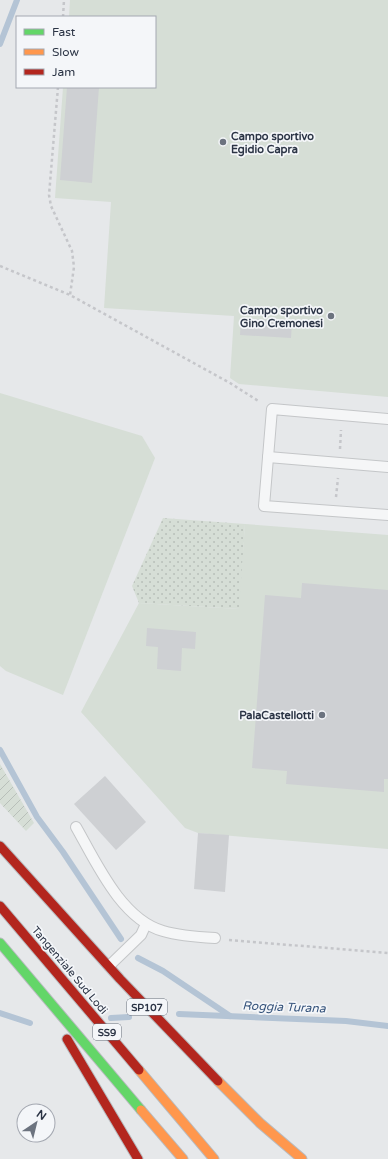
<svg xmlns="http://www.w3.org/2000/svg" width="388" height="1159" font-family="'Varela Round',sans-serif">
  <style>
    .grass { fill: url(#grass-dots) }
    .park { fill: #d6ded6 }
    .garden { fill: url(#garden-furrows) }
    .lines { fill: none; stroke-linecap: round; stroke-linejoin: round }
    .stream { stroke: #b4c4d5; stroke-width: 6 }
    .building { fill: #ced0d3 }
    .lane-casing { stroke: #c4c6c8; stroke-width: 12 }
    .fast-casing { stroke: #b8bbbf; stroke-width: 11 }
    .slow-casing { stroke: #b8bbbf; stroke-width: 11 }
    .jam-casing { stroke: #b8bbbf; stroke-width: 11 }
    .path { stroke: #c5c6ca; stroke-width: 2.5; stroke-dasharray: 3 3; stroke-linecap: butt }
    .lane { stroke: #f5f6f7; stroke-width: 10 }
    .fast { stroke: #63d668; stroke-width: 9 }
    .slow { stroke: #ff974d; stroke-width: 9 }
    .jam { stroke: #b3261e; stroke-width: 9 }
    .poi-dot { fill: #6c737f; stroke: #f4f6f9; stroke-width: 1.5 }
    .labels { text-anchor: middle; stroke-width: 3.5; stroke-linejoin: round; paint-order: stroke }
    .shield { fill: #f4f6f9; stroke: #676e7b; stroke-width: 1 }
    .shield-label { font-size: 10px; font-weight: bold; fill: #2b3445 }
    .poi-label { font-size: 11px; font-weight: bold; fill: #2b3445; stroke: #f4f6f9; text-anchor: end }
    .street-label { font-size: 11px; fill: #2b3445; stroke: #f4f6f9 }
    .water-label { font-size: 12px; font-style: italic; fill: #34527a; stroke: #f4f6f9 }
  </style>
  <defs>
    <pattern id="grass-dots" width="8" height="8" patternUnits="userSpaceOnUse"><rect width="8" height="8" fill="#d6ded6"/><path d="M2 2h.1M6 6h.1" fill="none" stroke="#b8bfb9" stroke-width="1.8" stroke-linecap="round"/></pattern>
    <pattern id="garden-furrows" width="10" height="10" patternUnits="userSpaceOnUse"><rect width="10" height="10" fill="#d6ded6"/><path d="M-1 1l2-2M0 10L10 0M9 11l2-2" fill="none" stroke="#b8bfb9"/></pattern>
  </defs>
  <rect width="100%" height="100%" fill="#e6e8ea"/>
  <!-- grass -->
  <path class="grass" d="M 163,518 L 245,524 L 240,609 L 139,603 L 132,586 Z"/>
  <!-- park -->
  <g class="park">
    <path d="M 70,0 L 388,0 L 388,397 L 239,384 L 230,378 L 234,316 L 104,308 L 111,202 L 55,198 L 63,87 L 155,87 L 155,17 L 69,17 Z"/>
    <path d="M 0,393 L 142,436 L 155,458 L 63,695 L 6,671 L 0,666 Z"/>
    <path d="M 245,524 L 388,535 L 388,849 L 198,833 L 185,828 L 81,712 L 139,603 L 239,609 Z"/>
  </g>
  <!-- garden -->
  <path class="garden" d="M 0,764 L 34,823 L 26,831 L 0,803 Z"/>
  <g class="lines">
    <!-- stream -->
    <g class="stream">
      <path d="M 0,44 L 17,0"/>
      <path d="M 0,750 L 37,817 L 63,852 L 121,939"/>
      <path d="M 138,958 L 163,971 L 230,1016"/>
      <path d="M 0,1013 L 30,1023"/>
      <path d="M 179,1014 L 346,1021 L 388,1026"/>
      <path d="M 111,1018 L 129,1017"/>
    </g>
  </g>
  <!-- building -->
  <g class="building">
    <path d="M 67,87 L 99,87 L 92,183 L 60,180 Z"/>
    <path d="M 241,318 L 292,322 L 291,338 L 240,335 Z"/>
    <path d="M 302,583 L 388,590 L 388,779 L 384,779 L 384,792 L 286,784 L 287,771 L 252,768 L 265,595 L 301,598 Z"/>
    <path d="M 147,628 L 196,632 L 195,649 L 182,648 L 181,671 L 157,669 L 158,647 L 146,646 Z"/>
    <path d="M 105,776 L 146,822 L 116,850 L 74,804 Z"/>
    <path d="M 198,833 L 229,835 L 225,892 L 194,889 Z"/>
  </g>
  <g class="lines">
    <!-- lane casing -->
    <g class="lane-casing">
      <g id="lane">
        <path d="M 388,419 L 272,409 L 264,506 L 388,515"/>
        <path d="M 268,457 L 388,467"/>
        <path d="M 76,827 C 96,862 121,919 163,931 C 180,936 197,937 215,938"/>
        <path d="M 109,966 L 141,935 L 146,924"/>
      </g>
    </g>
    <!-- fast casing -->
    <g class="fast-casing">
      <path id="fast" d="M 0,943 L 141,1110"/>
    </g>
    <!-- slow casing -->
    <g class="slow-casing">
      <g id="slow">
        <path d="M 139,1070 L 214,1159"/>
        <path d="M 218,1081 L 260,1123 L 302,1159"/>
        <path d="M 141,1110 L 183,1159"/>
      </g>
    </g>
    <!-- jam casing -->
    <g class="jam-casing">
      <g id="jam">
        <path d="M 0,846 L 120,979 L 218,1081"/>
        <path d="M 0,906 L 139,1070"/>
        <path d="M 67,1039 L 138,1159"/>
      </g>
    </g>
    <!-- path -->
    <g class="path">
      <path d="M 63,17 L 64,0"/>
      <path d="M 58,87 L 49,195 L 51,206 L 72,251 L 74,267 L 70,295"/>
      <path d="M 0,266 L 70,295 L 230,383 L 260,402"/>
      <path d="M 340,449 L 341,430"/>
      <path d="M 336,497 L 338,478"/>
      <path d="M 229,940 L 388,953"/>
    </g>
    <!-- lane -->
    <use href="#lane" class="lane"/>
    <!-- fast -->
    <use href="#fast" class="fast"/>
    <!-- slow -->
    <use href="#slow" class="slow"/>
    <!-- jam -->
    <use href="#jam" class="jam"/>
  </g>
  <!-- markers -->
  <g class="poi-dot">
    <circle cx="223" cy="142" r="4"/>
    <circle cx="331" cy="316" r="4"/>
    <circle cx="322" cy="715" r="4"/>
  </g>
  <g class="labels">
    <!-- shield labels -->
    <g class="shield">
      <rect x="127" y="999" width="40" height="16" rx="3"/>
      <rect x="93" y="1024" width="28" height="16" rx="3"/>
    </g>
    <g class="shield-label">
      <text x="147" y="1011">SP107</text>
      <text x="107" y="1036">SS9</text>
    </g>
    <!-- poi labels -->
    <g class="poi-label">
      <text x="231" y="140" text-anchor="start">Campo sportivo<tspan x="231" dy="13">Egidio Capra</tspan></text>
      <text x="323" y="314">Campo sportivo<tspan x="323" dy="13">Gino Cremonesi</tspan></text>
      <text x="314" y="719">PalaCastellotti</text>
    </g>
    <!-- street labels -->
    <g class="street-label">
      <text transform="translate(70 970) rotate(50)" y="4">Tangenziale Sud Lodi</text>
    </g>
    <!-- water labels -->
    <g class="water-label">
      <text transform="translate(284 1007) rotate(2)" y="4">Roggia Turana</text>
    </g>
  </g>
  <!-- legend -->
  <rect x="16" y="16" width="140" height="72" fill="#f4f6f9" stroke="#a4a8b1"/>
  <rect x="24" y="29" width="20" height="6" fill="#63d668" stroke="#a4a8b1"/>
  <text x="52" y="36" font-size="12" fill="#2b3445">Fast</text>
  <rect x="24" y="49" width="20" height="6" fill="#ff974d" stroke="#a4a8b1"/>
  <text x="52" y="56" font-size="12" fill="#2b3445">Slow</text>
  <rect x="24" y="69" width="20" height="6" fill="#b3261e" stroke="#a4a8b1"/>
  <text x="52" y="76" font-size="12" fill="#2b3445">Jam</text>
  <!-- north arrow -->
  <g transform="translate(36 1123) rotate(35)"><circle r="19" fill="#f4f6f9" stroke="#a4a8b1"/>
  <path d="M0-3L7 15L0 10L-7 15Z" fill="#6c737f"/>
  <text y="-6" font-size="11" font-weight="bold" text-anchor="middle" fill="#2b3445">N</text>
  </g>
</svg>
